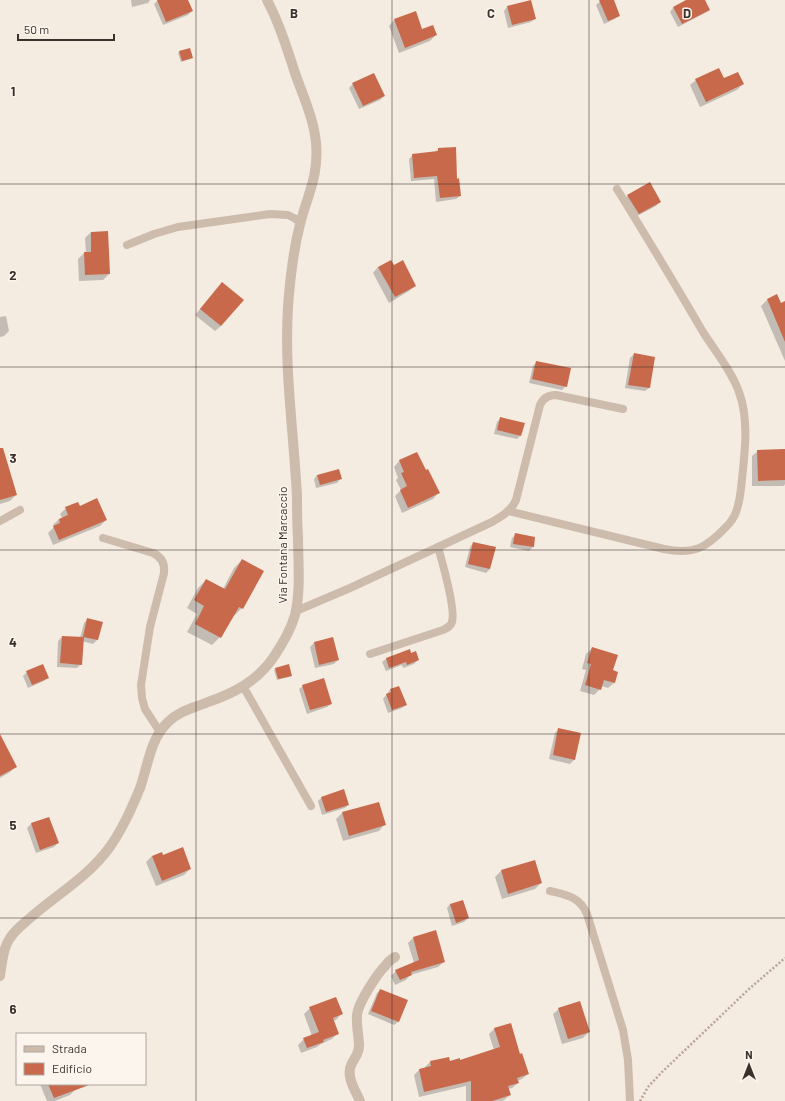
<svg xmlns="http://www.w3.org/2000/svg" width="785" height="1101" font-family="Barlow,sans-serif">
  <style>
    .shadow { fill: #0003 }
    .building { fill: #c8694b }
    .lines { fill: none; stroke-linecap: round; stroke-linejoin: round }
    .path { stroke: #b9a596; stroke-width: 2.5; stroke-dasharray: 2 2; stroke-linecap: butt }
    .service { stroke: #cdbbac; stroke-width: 8 }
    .minor { stroke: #cdbbac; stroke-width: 10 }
    .grid { fill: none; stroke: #3b302b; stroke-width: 1; stroke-opacity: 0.55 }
    .labels { text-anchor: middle; stroke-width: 3; stroke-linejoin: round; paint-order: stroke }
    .street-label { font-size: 12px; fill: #3b302b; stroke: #fbf5ee }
    .grid-label { font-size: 13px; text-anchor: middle; font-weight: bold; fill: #3b302b; stroke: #fbf5ee; stroke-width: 3; stroke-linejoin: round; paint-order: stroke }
  </style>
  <rect width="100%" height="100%" fill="#f4ebe1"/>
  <!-- shadow -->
  <g class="shadow">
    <path d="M 131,0 L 150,0 L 148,3 L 132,7 Z"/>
    <path d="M 158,0 L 187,0 L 192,11 L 188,15 L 163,25 L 154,4 Z"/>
    <path d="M 602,0 L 613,0 L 619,15 L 615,19 L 604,24 L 596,5 Z"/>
    <path d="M 688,0 L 704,0 L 709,10 L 705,13 L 678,27 L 670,12 L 673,8 Z"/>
    <path d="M 507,7 L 535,19 L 531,22 L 508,28 L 504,11 Z"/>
    <path d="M 394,20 L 436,35 L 430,41 L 399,53 L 389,26 Z"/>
    <path d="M 180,51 L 192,57 L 190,59 L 181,62 L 178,53 Z"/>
    <path d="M 696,80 L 723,80 L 743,84 L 737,90 L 700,107 L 690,85 Z"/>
    <path d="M 353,84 L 384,96 L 380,100 L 359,109 L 349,88 Z"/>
    <path d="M 439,149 L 456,180 L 460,196 L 456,199 L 436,202 L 434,179 L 411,181 L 409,159 L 413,155 L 434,153 Z"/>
    <path d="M 628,196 L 660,202 L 656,206 L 635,217 L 624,199 Z"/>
    <path d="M 91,232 L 109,274 L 103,280 L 79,281 L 78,259 L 84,253 L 86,253 L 85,238 Z"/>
    <path d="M 378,267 L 393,267 L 415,286 L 409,291 L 389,303 L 373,273 Z"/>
    <path d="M 217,289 L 221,326 L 215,331 L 195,315 Z"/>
    <path d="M 777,296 L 780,305 L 785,304 L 785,361 L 761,306 L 767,300 Z"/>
    <path d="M 6,316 L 9,331 L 4,336 L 0,337 L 0,317 Z"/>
    <path d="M 634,354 L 649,388 L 645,391 L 625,388 L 630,358 Z"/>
    <path d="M 537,362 L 566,386 L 562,390 L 529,383 L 533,366 Z"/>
    <path d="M 501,418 L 520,436 L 517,439 L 494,434 L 497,422 Z"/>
    <path d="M 785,450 L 785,484 L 784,486 L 752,486 L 752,456 L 758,451 Z"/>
    <path d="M 416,453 L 438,493 L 433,499 L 402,513 L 395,496 L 401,490 L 396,480 L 398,478 L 394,467 L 399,461 Z"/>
    <path d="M 0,468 L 16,495 L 10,501 L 0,504 Z"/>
    <path d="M 317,475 L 340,479 L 337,483 L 316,488 L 314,479 Z"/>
    <path d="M 79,507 L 106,520 L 100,526 L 53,545 L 48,533 L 54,527 L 53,525 L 59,519 L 62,518 L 60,514 L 66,508 Z"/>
    <path d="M 516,534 L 534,538 L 533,547 L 529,551 L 510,547 L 512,538 Z"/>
    <path d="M 473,543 L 490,569 L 486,573 L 465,567 L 470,547 Z"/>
    <path d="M 242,560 L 242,608 L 234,616 L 233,615 L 220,637 L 212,645 L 187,632 L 197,614 L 187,608 L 198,588 L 206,580 L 223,589 L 234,568 Z"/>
    <path d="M 88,619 L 101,623 L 97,640 L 93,644 L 82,641 L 81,664 L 77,668 L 57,667 L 58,641 L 62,637 L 80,638 L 84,623 Z"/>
    <path d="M 333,639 L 338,660 L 334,664 L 315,668 L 310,647 L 314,643 Z"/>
    <path d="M 592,648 L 612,671 L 614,683 L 608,688 L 601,686 L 600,689 L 594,695 L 580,691 L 586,670 L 582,669 L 586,654 Z"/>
    <path d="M 409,650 L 411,654 L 418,660 L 414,664 L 403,668 L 402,665 L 386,671 L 382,662 L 386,659 Z"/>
    <path d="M 276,669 L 291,676 L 289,677 L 277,680 L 274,670 Z"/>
    <path d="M 27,672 L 48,677 L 44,681 L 28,688 L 23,676 Z"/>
    <path d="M 303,686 L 331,704 L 327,707 L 307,714 L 299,689 Z"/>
    <path d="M 390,690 L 406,705 L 402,708 L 388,713 L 383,699 Z"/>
    <path d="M 559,729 L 580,734 L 574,760 L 570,764 L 549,759 L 555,733 Z"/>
    <path d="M 0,746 L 16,766 L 10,772 L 0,778 Z"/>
    <path d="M 321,798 L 348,805 L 345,808 L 322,815 L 318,801 Z"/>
    <path d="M 378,803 L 384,825 L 379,831 L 343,841 L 336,819 L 342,813 Z"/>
    <path d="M 49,818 L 58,843 L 54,847 L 36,853 L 27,828 L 31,824 Z"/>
    <path d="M 152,856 L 163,856 L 190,869 L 184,875 L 156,886 L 146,862 Z"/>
    <path d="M 535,861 L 541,883 L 535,889 L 502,899 L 495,877 L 501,871 Z"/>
    <path d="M 450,904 L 468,918 L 464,922 L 452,926 L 447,908 Z"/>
    <path d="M 435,932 L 444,962 L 438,967 L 410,975 L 406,980 L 395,985 L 391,976 L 396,971 L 414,963 L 408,943 L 413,938 Z"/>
    <path d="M 381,990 L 407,1001 L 398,1022 L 394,1025 L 368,1014 L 377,993 Z"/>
    <path d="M 310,1008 L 341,1014 L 336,1020 L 333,1021 L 338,1033 L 332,1039 L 321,1044 L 317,1047 L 301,1053 L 298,1045 L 304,1039 L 312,1036 L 304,1014 Z"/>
    <path d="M 559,1009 L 589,1032 L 583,1038 L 562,1044 L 553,1014 Z"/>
    <path d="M 495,1028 L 520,1055 L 528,1074 L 522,1079 L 517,1081 L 518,1083 L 512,1088 L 508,1089 L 510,1095 L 504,1100 L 501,1101 L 466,1101 L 466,1086 L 419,1097 L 414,1075 L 419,1070 L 425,1069 L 425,1067 L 430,1062 L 448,1058 L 449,1062 L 460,1061 L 494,1050 L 489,1034 Z"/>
    <path d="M 40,1084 L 73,1084 L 76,1089 L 70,1095 L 55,1101 L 47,1101 Z"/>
  </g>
  <!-- building -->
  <g class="building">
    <path d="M 157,0 L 188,0 L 193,11 L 166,22 Z"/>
    <path d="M 531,0 L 536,19 L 512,25 L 507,6 Z"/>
    <path d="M 599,0 L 614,0 L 620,16 L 608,21 Z"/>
    <path d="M 686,0 L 705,0 L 710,10 L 682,24 L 673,7 Z"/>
    <path d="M 416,11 L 422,29 L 433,25 L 437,35 L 405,48 L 394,19 Z"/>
    <path d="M 190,48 L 193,58 L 182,61 L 179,51 Z"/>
    <path d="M 719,68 L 724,78 L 738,72 L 744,84 L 706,102 L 695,79 Z"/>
    <path d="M 374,73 L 385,96 L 363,106 L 352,83 Z"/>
    <path d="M 456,147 L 457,179 L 459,178 L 461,196 L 440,198 L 437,176 L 414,178 L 412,154 L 438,151 L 438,148 Z"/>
    <path d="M 650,182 L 661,202 L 639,214 L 627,195 Z"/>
    <path d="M 108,231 L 110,274 L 85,275 L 84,252 L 91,252 L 91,232 Z"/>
    <path d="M 391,260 L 394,265 L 403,260 L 416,286 L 395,297 L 378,267 Z"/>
    <path d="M 222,282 L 244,300 L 221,326 L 200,309 Z"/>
    <path d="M 777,294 L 781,303 L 785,301 L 785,342 L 767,299 Z"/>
    <path d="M 634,353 L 655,357 L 650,388 L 628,385 Z"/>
    <path d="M 536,361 L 571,368 L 567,387 L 532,379 Z"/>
    <path d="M 500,417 L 525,423 L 521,436 L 497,430 Z"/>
    <path d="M 0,448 L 3,448 L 17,495 L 0,500 Z"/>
    <path d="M 785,449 L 785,480 L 758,481 L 757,450 Z"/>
    <path d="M 417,452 L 426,470 L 428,469 L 440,493 L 408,508 L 400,490 L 407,486 L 401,473 L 404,472 L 399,460 Z"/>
    <path d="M 339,469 L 342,479 L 320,485 L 317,475 Z"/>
    <path d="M 97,498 L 107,520 L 59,540 L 53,526 L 60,523 L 59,519 L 68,515 L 65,507 L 78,502 L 80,506 Z"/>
    <path d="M 515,533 L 535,537 L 534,547 L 513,544 Z"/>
    <path d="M 473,542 L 496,547 L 490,569 L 468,564 Z"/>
    <path d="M 242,559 L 264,571 L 243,609 L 239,607 L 221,638 L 195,624 L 204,606 L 194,600 L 206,579 L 225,589 Z"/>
    <path d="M 87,618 L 103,622 L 98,640 L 83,637 Z"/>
    <path d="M 62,636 L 84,637 L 82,665 L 60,663 Z"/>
    <path d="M 333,637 L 339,660 L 319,665 L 314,642 Z"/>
    <path d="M 592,647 L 618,655 L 613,670 L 618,672 L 615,683 L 604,680 L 601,690 L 585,685 L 591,664 L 587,663 Z"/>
    <path d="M 410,649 L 411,653 L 416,651 L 419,660 L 407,665 L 406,662 L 389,668 L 386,658 Z"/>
    <path d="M 43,664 L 49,678 L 32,685 L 26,671 Z"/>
    <path d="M 289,664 L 292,676 L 278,679 L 275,668 Z"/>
    <path d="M 324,678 L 332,704 L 310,710 L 302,685 Z"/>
    <path d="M 399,686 L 407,705 L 392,710 L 386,694 L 391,692 L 390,689 Z"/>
    <path d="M 558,728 L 581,733 L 575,760 L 553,755 Z"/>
    <path d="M 0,734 L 17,767 L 0,776 Z"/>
    <path d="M 344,789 L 349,805 L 326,812 L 321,797 Z"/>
    <path d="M 379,802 L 386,825 L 349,836 L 342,812 Z"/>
    <path d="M 49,817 L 59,843 L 40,850 L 31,823 Z"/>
    <path d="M 183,847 L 191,869 L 162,881 L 152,856 L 162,852 L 163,855 Z"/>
    <path d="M 535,860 L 542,883 L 508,894 L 501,870 Z"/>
    <path d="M 463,900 L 469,918 L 456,923 L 450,904 Z"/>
    <path d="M 436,930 L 445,962 L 411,972 L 412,975 L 400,980 L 395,970 L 419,960 L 413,937 Z"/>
    <path d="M 380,989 L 408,1000 L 399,1022 L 371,1011 Z"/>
    <path d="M 336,997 L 343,1014 L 333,1018 L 339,1034 L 323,1040 L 324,1042 L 307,1048 L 303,1038 L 319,1032 L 309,1007 Z"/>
    <path d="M 580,1001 L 590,1032 L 568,1039 L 558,1008 Z"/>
    <path d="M 511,1023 L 520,1054 L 522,1053 L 529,1074 L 517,1078 L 519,1083 L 508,1086 L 511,1095 L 492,1101 L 471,1101 L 471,1081 L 424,1092 L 419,1069 L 431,1066 L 430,1061 L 449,1057 L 450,1061 L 460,1058 L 460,1060 L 500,1047 L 494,1028 Z"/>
    <path d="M 48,1084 L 89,1084 L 89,1085 L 54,1098 Z"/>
  </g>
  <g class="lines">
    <!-- path -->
    <path class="path" d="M 640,1101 L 648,1087 L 661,1073 L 749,989 L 785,958"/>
    <!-- service -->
    <g class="service">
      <path d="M 127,245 L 154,234 L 178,227 L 270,214 L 288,215 L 294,218 L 301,223"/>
      <path d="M 508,511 L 664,549 C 694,555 706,548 726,527 C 730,523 734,518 736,512 C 740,502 741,490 742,479 C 745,451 749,419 739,392 C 731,370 715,351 703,332 C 675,284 646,236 617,189"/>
      <path d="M 0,521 L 20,510"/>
      <path d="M 103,538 L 153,553 C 162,557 165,564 164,573 L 150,627 L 141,685 L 142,698 L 145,709 L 160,732"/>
      <path d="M 296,611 L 350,588 L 492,522 C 502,516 511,511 516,500 L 540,405 C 543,398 549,395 556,395 L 623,409"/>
      <path d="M 370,654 L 443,630 C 447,628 451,626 452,622 C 456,610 442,561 438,547"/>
      <path d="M 243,686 L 311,806"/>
      <path d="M 550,891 C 567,895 580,897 587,914 L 623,1030 L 628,1060 L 630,1101"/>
    </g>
    <!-- minor -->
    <g class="minor">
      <path d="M 0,976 C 2,963 3,948 10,938 C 15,930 23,924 30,918 C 56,895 88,877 109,848 C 122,830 132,808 140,788 C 148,766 150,739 168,722 C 179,711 194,708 208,702 C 235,693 259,680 275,655 C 283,643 291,629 295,615 C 301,590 298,562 298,537 C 297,524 297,510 297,497 C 294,434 284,371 288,307 C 290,279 293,252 300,224 C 308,194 319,175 316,143 C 314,119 303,96 295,73 C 287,48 279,23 267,0"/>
      <path d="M 360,1101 C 355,1090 345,1075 352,1063 C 355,1058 359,1053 359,1046 C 359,1036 356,1026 357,1015 C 358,1003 377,974 386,965 C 388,961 392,959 395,957"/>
    </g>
  </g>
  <!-- grid -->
  <path class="grid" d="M 196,0 L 196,1101M 392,0 L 392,1101M 589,0 L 589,1101M 0,184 L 785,184M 0,367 L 785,367M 0,550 L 785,550M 0,734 L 785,734M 0,918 L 785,918"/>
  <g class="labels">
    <!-- street labels -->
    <g class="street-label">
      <text transform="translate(283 545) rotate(-90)" y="4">Via Fontana Marcaccio</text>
    </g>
  </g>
  <g class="grid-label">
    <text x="294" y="18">B</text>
    <text x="491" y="18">C</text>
    <text x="687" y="18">D</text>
    <text x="13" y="96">1</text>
    <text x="13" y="280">2</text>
    <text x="13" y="463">3</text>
    <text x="13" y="647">4</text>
    <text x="13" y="830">5</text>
    <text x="13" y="1014">6</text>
  </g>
  <!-- legend -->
  <rect x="16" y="1033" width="130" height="52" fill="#fbf5ee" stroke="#aea6a0"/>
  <rect x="24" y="1046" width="20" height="6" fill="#cdbbac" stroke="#aea6a0"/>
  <text x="52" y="1053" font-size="12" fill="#3b302b">Strada</text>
  <rect x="24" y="1063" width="20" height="12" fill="#c8694b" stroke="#aea6a0"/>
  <text x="52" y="1073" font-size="12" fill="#3b302b">Edificio</text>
  <!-- north arrow -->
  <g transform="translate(749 1065)" stroke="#fbf5ee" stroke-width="3" paint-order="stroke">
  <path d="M0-3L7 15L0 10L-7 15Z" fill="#3b302b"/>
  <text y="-6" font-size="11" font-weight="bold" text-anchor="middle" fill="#3b302b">N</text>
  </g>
  <!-- scale -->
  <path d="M18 34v6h96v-6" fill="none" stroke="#3b302b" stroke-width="2"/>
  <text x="24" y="34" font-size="12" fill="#3b302b" stroke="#fbf5ee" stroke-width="3" paint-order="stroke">50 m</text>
</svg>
